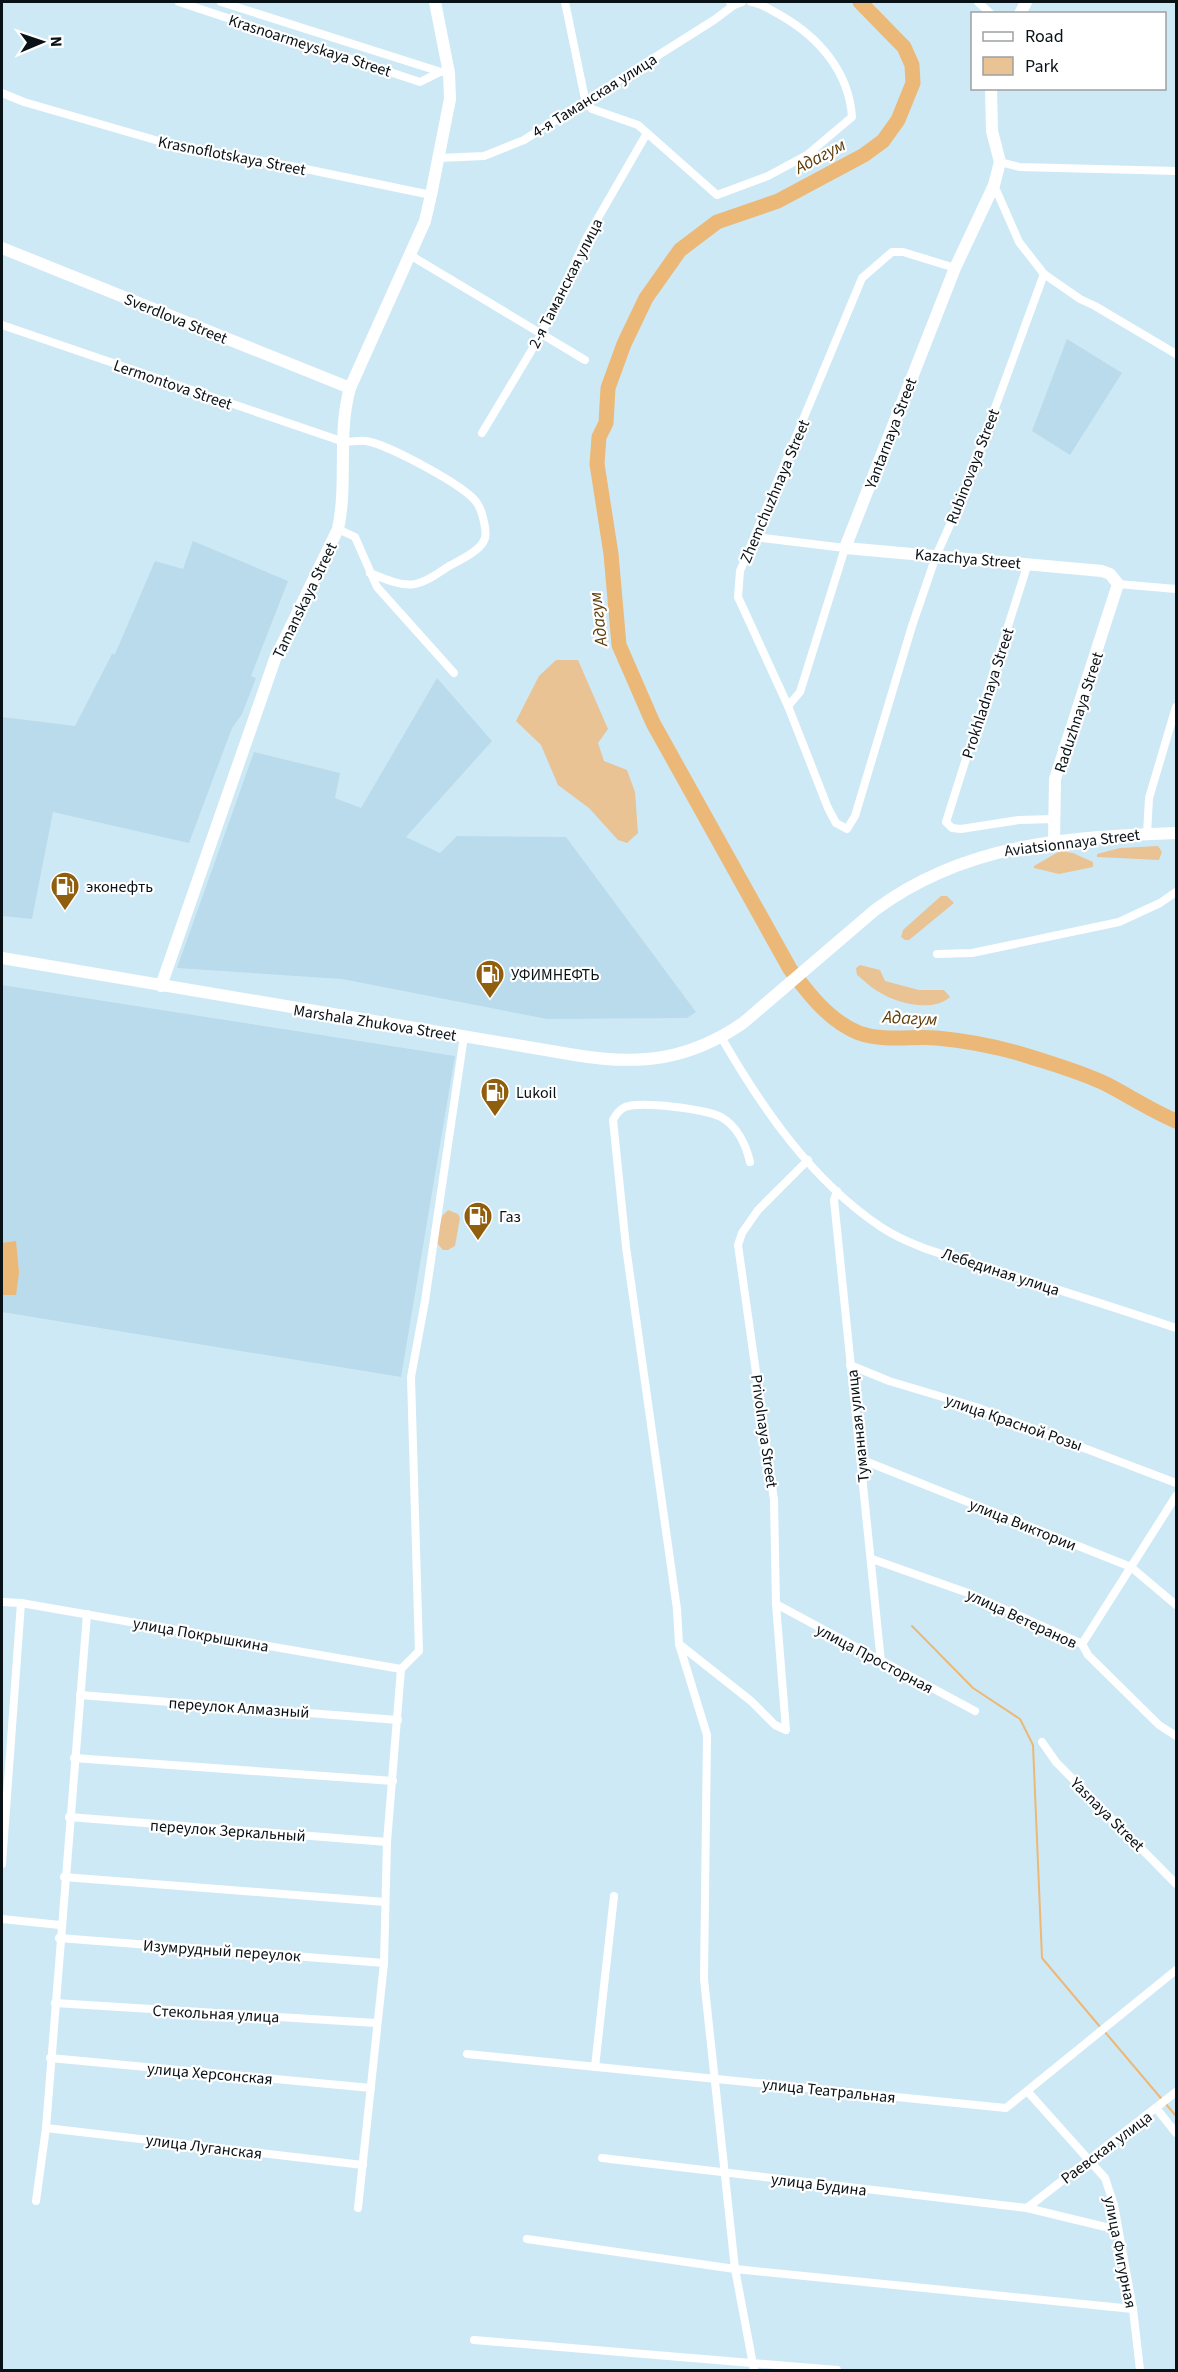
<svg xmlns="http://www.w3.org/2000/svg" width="1178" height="2372" font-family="'Source Sans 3',sans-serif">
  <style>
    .built { fill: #badbeb }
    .green { fill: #e9c394 }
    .water { fill: #ebb877 }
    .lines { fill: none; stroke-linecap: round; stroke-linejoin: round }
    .stream { stroke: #ebb877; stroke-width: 2 }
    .river { stroke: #ebb877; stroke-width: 15 }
    .minor { stroke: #fff; stroke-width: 8 }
    .secondary { stroke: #fff; stroke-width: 12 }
    .labels { text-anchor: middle; stroke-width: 4.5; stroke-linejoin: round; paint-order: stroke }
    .street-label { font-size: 16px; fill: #091216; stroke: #fff }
    .poi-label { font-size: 16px; fill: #091216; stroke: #fff; text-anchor: start }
    .water-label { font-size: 18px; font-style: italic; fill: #5f3d08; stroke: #fff }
  </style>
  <rect width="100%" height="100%" fill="#cee9f6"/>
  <!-- built -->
  <g class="built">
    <path d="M 1067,339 L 1122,373 L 1070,455 L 1032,431 Z"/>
    <path d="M 193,541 L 288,581 L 251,676 L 256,678 L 242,714 L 232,728 L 189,843 L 53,812 L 32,919 L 2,916 L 2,717 L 75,726 L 112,654 L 115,654 L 155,561 L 183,569 Z"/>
    <path d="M 437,678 L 492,741 L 406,837 L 440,853 L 457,836 L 566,837 L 696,1012 L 687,1018 L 547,1019 L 342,979 L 177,968 L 254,752 L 340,773 L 335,798 L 361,808 Z"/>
    <path d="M 2,985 L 455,1056 L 401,1377 L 2,1312 Z"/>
  </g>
  <!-- green -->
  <g class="green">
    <path d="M 556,660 L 578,660 L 608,729 L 598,743 L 604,761 L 627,770 L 635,792 L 638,833 L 627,843 L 618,840 L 589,808 L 558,785 L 541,745 L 516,721 L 539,676 Z"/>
    <path d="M 1158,846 L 1162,852 L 1159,860 L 1097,857 L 1097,854 L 1120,848 Z"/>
    <path d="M 1060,851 L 1073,853 L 1093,862 L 1093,867 L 1059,874 L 1034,868 L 1034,866 Z"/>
    <path d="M 941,896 L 947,896 L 954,903 L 909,940 L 905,940 L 901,937 L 903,930 Z"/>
    <path d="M 860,965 L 880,970 L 885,981 L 919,990 L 944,990 L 950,997 C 933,1013 896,1003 879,992 C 871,988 864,980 857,975 L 856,968 Z"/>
    <path d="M 448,1210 L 458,1214 L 460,1218 L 455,1246 L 448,1250 L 443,1250 L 436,1242 L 442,1216 Z"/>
  </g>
  <!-- water -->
  <path class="water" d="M 16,1241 L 19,1273 L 16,1295 L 2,1295 L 2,1243 Z"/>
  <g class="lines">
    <!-- stream -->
    <g class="stream">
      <path d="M 912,1626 L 973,1688 L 1020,1719 L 1033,1745 L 1042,1958 L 1101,2028"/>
      <path d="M 1105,2032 L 1176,2116"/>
    </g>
    <!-- river -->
    <path class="river" d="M 860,2 L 904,47 L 912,65 L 913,83 L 898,120 L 883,141 L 864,155 L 778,201 L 717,222 L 680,250 L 646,298 L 624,344 L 608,388 L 606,423 L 599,437 L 597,464 L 611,554 L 619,645 L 653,723 L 790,969 C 808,993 829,1021 859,1033 C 885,1042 911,1036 937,1038 C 968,1041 1000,1047 1031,1057 C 1056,1065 1084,1073 1108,1085 C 1131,1097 1152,1111 1176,1121"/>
    <!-- minor -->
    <g class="minor">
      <path d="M 179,2 L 420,82 L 440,72"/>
      <path d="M 221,2 L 441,72"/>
      <path d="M 565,2 L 585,99 L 592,109 L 638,125 L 717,195 L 768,176 L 807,155 L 852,117 C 849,72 819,37 780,15 C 771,10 761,3 751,2"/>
      <path d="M 978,2 L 991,14"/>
      <path d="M 734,5 L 742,2"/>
      <path d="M 2,93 L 24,102 L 176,146 L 296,167 L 431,195"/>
      <path d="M 439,158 L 484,156 L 524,140 L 714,20 L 734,5 L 730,2"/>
      <path d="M 1000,162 L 1019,167 L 1176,171"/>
      <path d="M 994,185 L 1019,242 L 1044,274 L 1080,299 L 1095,306 L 1176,354"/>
      <path d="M 410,255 L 585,360"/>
      <path d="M 955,268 L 903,252 L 892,252 L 862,278 L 740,571 L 738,597 L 788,706 L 828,808 L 836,823 L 847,829 L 855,816 L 912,626 L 936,556 L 962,498 L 1044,274"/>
      <path d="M 2,325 L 344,442 C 351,442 359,440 366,441 C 387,444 466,486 477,503 C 482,510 487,530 485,538 C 481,551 460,560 449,566 C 414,590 409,589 370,573"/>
      <path d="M 482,433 L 542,333 L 587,237 L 647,133"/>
      <path d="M 338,529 L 355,537 L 377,587 L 454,673"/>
      <path d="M 755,537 L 845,548 L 800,692 L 788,706"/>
      <path d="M 1028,563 L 946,822 L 952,828 L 961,829 L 1019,820 L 1054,819"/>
      <path d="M 1118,584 L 1176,589"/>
      <path d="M 1147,834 L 1149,798 L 1176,707"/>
      <path d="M 937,954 L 972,953 L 1119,922 L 1160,903 L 1176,892"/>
      <path d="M 721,1037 C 762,1108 812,1181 881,1227 C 914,1249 958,1258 995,1270 C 1056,1289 1116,1308 1176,1328"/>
      <path d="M 750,1162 C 746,1145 737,1126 721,1117 C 705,1109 641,1101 625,1107 C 619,1110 616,1114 613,1120 L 626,1247 L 677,1609 L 679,1644 L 751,1701 L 775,1725 L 786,1730 L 776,1604 L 774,1500 L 738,1245 L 742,1233 L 758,1210 L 808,1160"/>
      <path d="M 837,1191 L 834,1200 L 881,1662"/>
      <path d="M 850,1365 L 889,1381 L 976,1407 L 1176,1483"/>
      <path d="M 860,1459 L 1131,1567 L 1176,1605"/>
      <path d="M 872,1559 L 968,1593 L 1082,1644 L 1088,1655 L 1159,1725 L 1176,1736"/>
      <path d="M 2,1602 L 21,1603 L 401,1669"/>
      <path d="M 776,1604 L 975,1711"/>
      <path d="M 679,1644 L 707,1735 L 704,1979 L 735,2269 L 754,2370"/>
      <path d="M 1082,1644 L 1176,1496"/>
      <path d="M 80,1695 L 398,1720"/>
      <path d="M 1042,1742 L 1056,1762 L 1176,1884"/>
      <path d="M 74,1758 L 393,1781"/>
      <path d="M 69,1817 L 387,1842"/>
      <path d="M 2,1864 L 21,1603"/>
      <path d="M 64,1877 L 385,1902"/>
      <path d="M 2,1919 L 60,1925"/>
      <path d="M 59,1938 L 384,1963"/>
      <path d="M 55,2003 L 376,2023"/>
      <path d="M 467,2054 L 1006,2108 L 1176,1970"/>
      <path d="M 50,2058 L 371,2088"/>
      <path d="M 595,2067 L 614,1896"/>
      <path d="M 1028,2092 L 1105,2178 L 1114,2205 L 1133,2309 L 1140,2370"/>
      <path d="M 1156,2108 L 1176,2133"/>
      <path d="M 46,2128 L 363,2165"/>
      <path d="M 602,2158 L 1027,2208 L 1176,2092"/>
      <path d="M 36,2201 L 46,2128 L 87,1614"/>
      <path d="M 358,2208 L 384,1963 L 387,1842 L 401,1669 L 419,1651 L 411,1377 L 425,1301 L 464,1036"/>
      <path d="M 1027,2208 L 1118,2230"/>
      <path d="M 527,2239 L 735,2269 L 1133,2309"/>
      <path d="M 474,2340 L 837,2370"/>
    </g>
    <!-- secondary -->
    <g class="secondary">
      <path d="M 1020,14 L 1026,2"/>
      <path d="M 991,88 L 992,131 L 1000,162 L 994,185 L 955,268 L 845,548 L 1102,571 L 1110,574 L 1118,584 L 1055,779 L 1054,842"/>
      <path d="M 2,248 L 350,388"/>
      <path d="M 2,958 L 575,1055 C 640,1066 689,1060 743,1023 L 875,910 C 965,843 1068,837 1176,833"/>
      <path d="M 161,986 L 275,659 L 338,529 C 348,482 337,434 350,388 L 425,221 L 431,195 L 450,99 L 449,73 L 435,2"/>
    </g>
  </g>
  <!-- icons -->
  <defs>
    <g id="fuel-pin" transform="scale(1.5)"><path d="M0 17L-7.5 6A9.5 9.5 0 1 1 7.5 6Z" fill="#905f0d" stroke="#fff"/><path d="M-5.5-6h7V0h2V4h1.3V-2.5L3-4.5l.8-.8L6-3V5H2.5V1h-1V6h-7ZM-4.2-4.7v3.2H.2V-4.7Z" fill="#fff"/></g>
  </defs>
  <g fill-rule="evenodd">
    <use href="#fuel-pin" x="65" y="886"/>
    <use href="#fuel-pin" x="490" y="974"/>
    <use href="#fuel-pin" x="495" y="1092"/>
    <use href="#fuel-pin" x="478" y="1216"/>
  </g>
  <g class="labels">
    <!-- street labels -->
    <g class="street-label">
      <text transform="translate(310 45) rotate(18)" y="6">Krasnoarmeyskaya Street</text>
      <text transform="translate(594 95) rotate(-32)" y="6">4-я Таманская улица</text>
      <text transform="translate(232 155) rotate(11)" y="6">Krasnoflotskaya Street</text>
      <text transform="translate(565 283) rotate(-63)" y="6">2-я Таманская улица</text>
      <text transform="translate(176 318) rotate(22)" y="6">Sverdlova Street</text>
      <text transform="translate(173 384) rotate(19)" y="6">Lermontova Street</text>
      <text transform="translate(890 433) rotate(-69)" y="6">Yantarnaya Street</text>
      <text transform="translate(972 466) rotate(-69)" y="6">Rubinovaya Street</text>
      <text transform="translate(774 491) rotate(-67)" y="6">Zhemchuzhnaya Street</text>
      <text transform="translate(968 558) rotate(5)" y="6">Kazachya Street</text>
      <text transform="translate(304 600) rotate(-64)" y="6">Tamanskaya Street</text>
      <text transform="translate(987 693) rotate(-72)" y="6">Prokhladnaya Street</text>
      <text transform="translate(1078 712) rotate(-72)" y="6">Raduzhnaya Street</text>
      <text transform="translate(1072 842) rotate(-7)" y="6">Aviatsionnaya Street</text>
      <text transform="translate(375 1022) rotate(9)" y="6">Marshala Zhukova Street</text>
      <text transform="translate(1001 1271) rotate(18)" y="6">Лебединая улица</text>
      <text transform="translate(1014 1422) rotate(19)" y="6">улица Красной Розы</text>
      <text transform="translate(857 1426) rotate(-96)" y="6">Туманная улица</text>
      <text transform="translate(765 1431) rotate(82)" y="6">Privolnaya Street</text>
      <text transform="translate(1023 1524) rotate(22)" y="6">улица Виктории</text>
      <text transform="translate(1022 1618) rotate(25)" y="6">улица Ветеранов</text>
      <text transform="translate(201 1634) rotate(10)" y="6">улица Покрышкина</text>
      <text transform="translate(875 1658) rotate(28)" y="6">улица Просторная</text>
      <text transform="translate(239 1707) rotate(4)" y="6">переулок Алмазный</text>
      <text transform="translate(1108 1814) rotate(45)" y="6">Yasnaya Street</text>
      <text transform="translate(228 1830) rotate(4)" y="6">переулок Зеркальный</text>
      <text transform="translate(222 1950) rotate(4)" y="6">Изумрудный переулок</text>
      <text transform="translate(216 2013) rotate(3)" y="6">Стекольная улица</text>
      <text transform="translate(210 2073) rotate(5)" y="6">улица Херсонская</text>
      <text transform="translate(829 2090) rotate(6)" y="6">улица Театральная</text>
      <text transform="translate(204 2146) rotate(7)" y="6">улица Луганская</text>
      <text transform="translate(1106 2147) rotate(-37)" y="6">Раевская улица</text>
      <text transform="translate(819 2184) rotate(7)" y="6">улица Будина</text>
      <text transform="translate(1121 2252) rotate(79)" y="6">улица Фигурная</text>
    </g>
    <!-- poi labels -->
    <g class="poi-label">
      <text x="86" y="892">эконефть</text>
      <text x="511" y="980">УФИМНЕФТЬ</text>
      <text x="516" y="1098">Lukoil</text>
      <text x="499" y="1222">Газ</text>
    </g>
    <!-- water labels -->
    <g class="water-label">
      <text transform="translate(820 156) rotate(-28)" y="6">Адагум</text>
      <text transform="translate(598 619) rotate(-97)" y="6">Адагум</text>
      <text transform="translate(910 1018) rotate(3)" y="6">Адагум</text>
    </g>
  </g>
  <!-- border -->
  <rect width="1178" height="2372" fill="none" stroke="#091216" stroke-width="6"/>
  <!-- legend -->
  <rect x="971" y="12" width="195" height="78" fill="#ffffff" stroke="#9da0a2" stroke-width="1.5"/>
  <rect x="983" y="32" width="30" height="9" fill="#ffffff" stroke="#9da0a2" stroke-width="1.5"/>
  <text x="1025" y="42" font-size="18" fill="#091216">Road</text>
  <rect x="983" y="57" width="30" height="18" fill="#e9c394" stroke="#9da0a2" stroke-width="1.5"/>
  <text x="1025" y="72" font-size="18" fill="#091216">Park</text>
  <!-- north arrow -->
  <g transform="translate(42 42) rotate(88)" stroke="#ffffff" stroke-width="4.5" paint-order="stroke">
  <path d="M0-4.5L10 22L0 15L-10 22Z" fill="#091216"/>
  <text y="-9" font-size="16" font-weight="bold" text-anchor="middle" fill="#091216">N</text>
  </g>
</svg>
